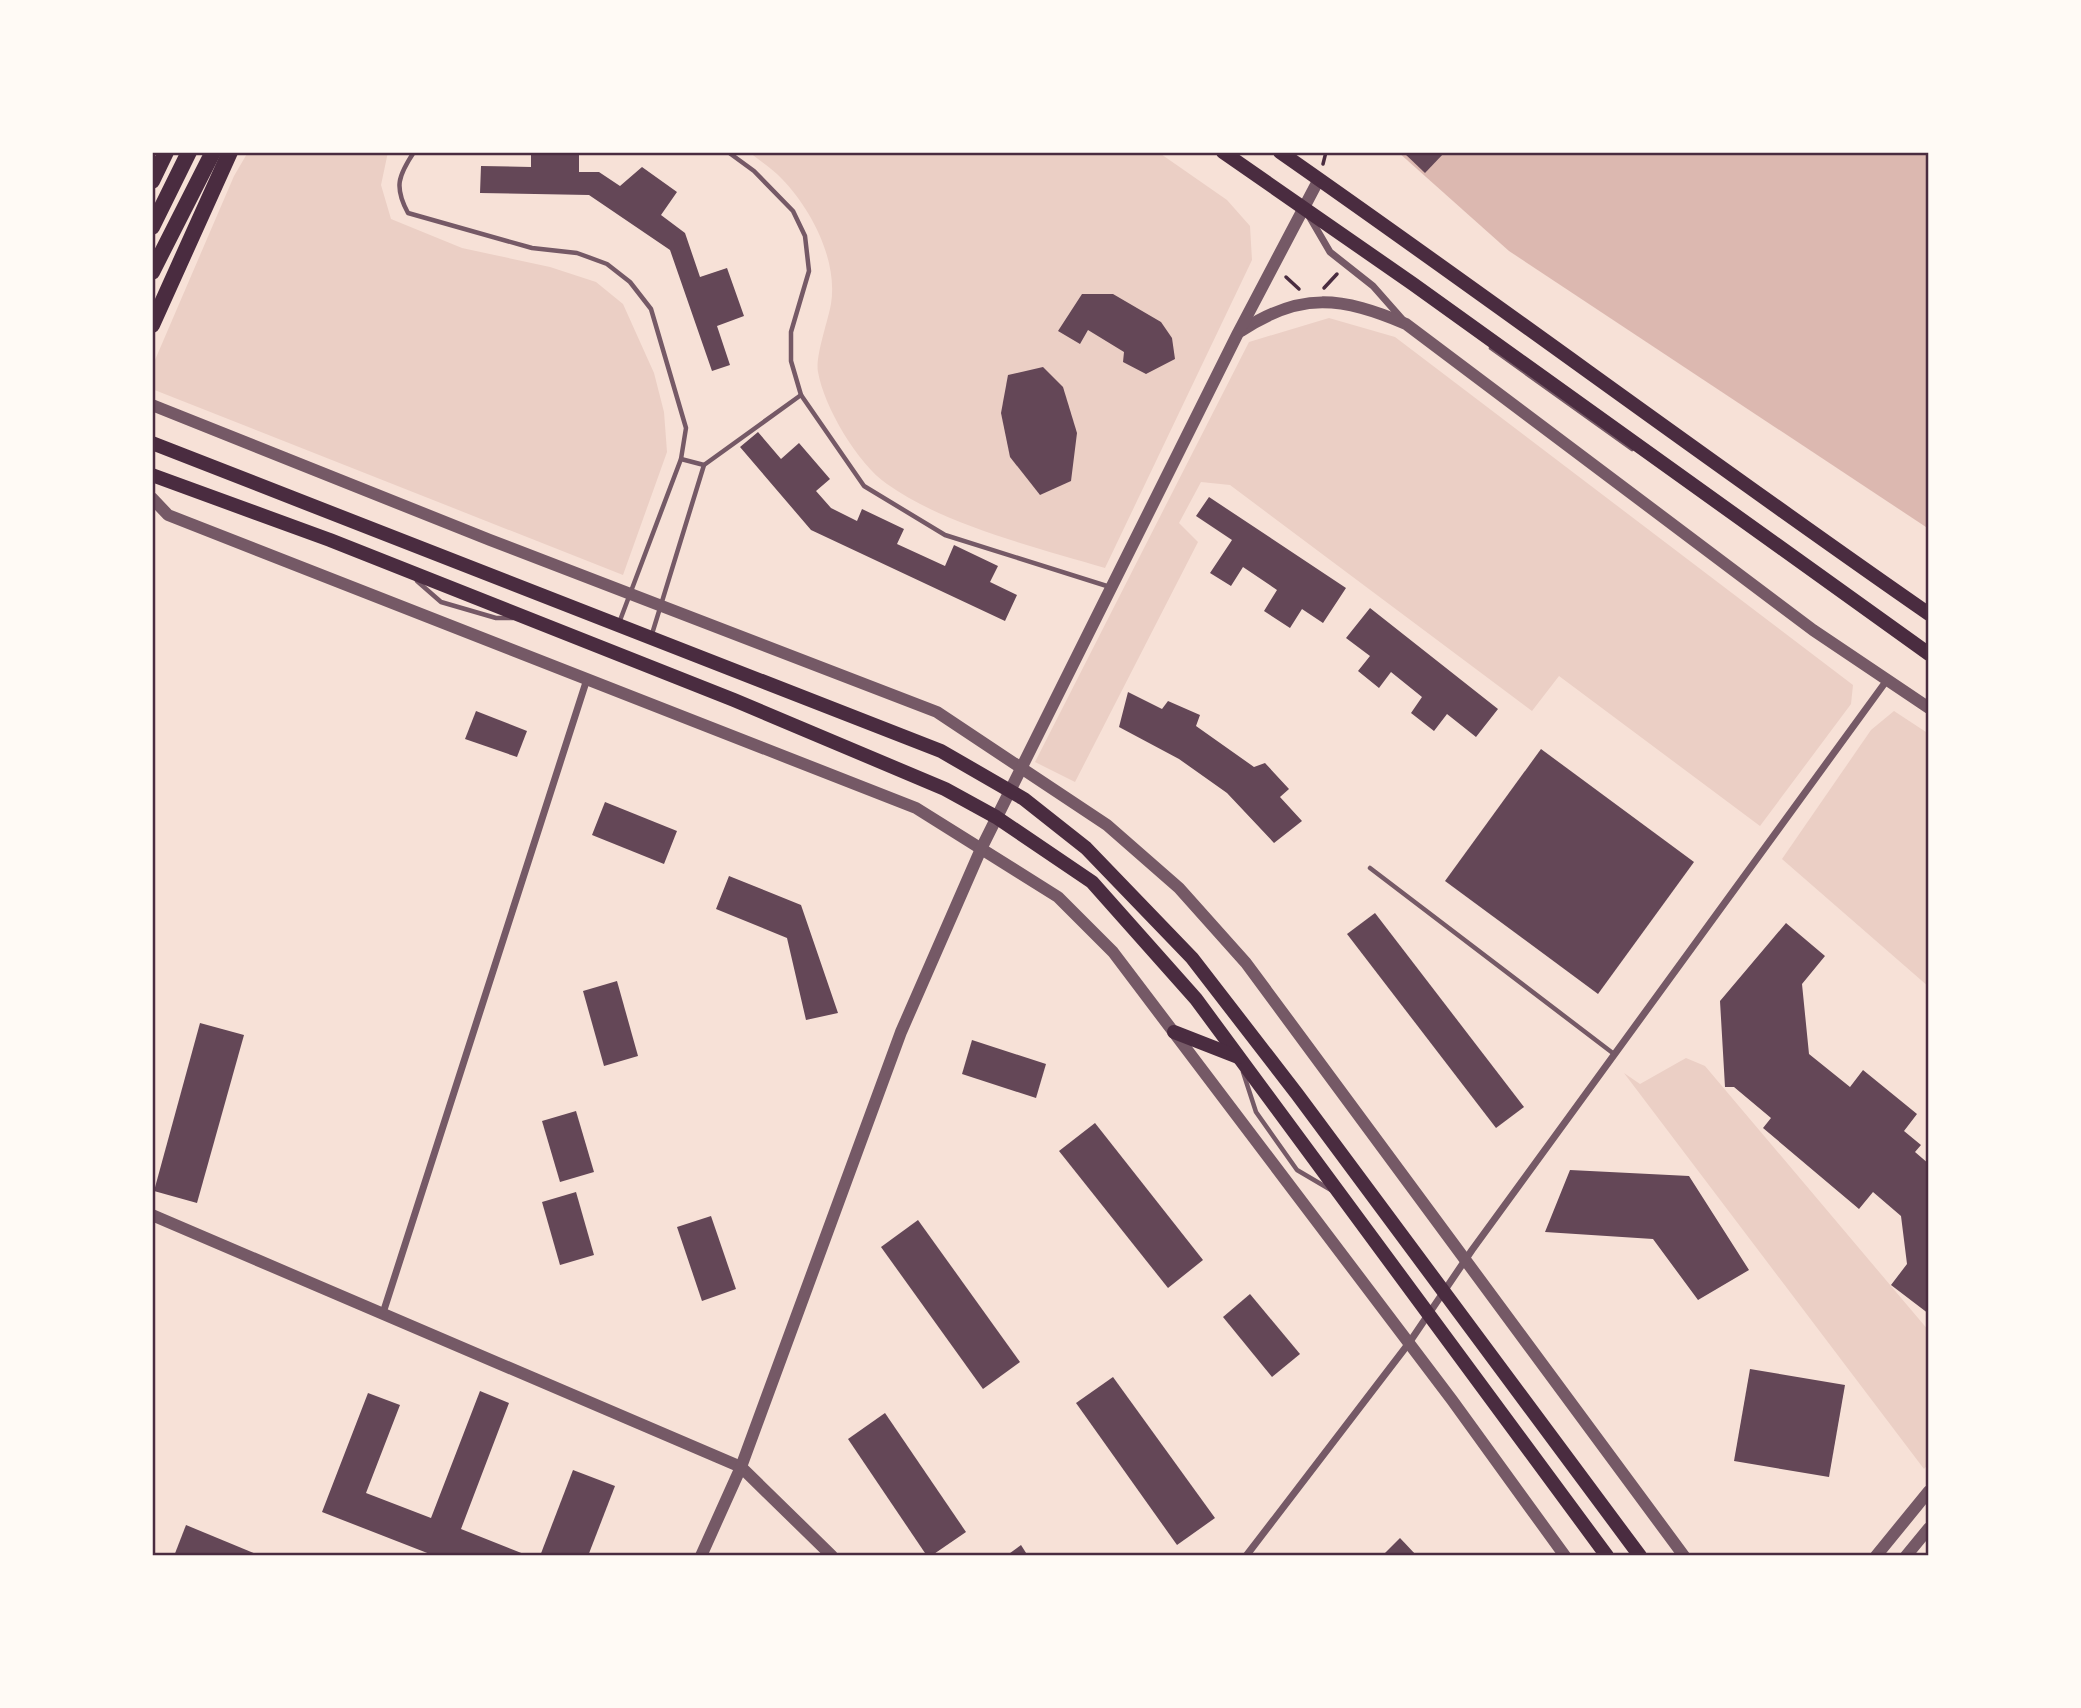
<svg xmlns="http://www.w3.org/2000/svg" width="2081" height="1708" font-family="'IBM Plex Sans',sans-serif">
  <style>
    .green { fill: #ebcfc5 }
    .water { fill: #dcb8b0 }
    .building { fill: #644757 }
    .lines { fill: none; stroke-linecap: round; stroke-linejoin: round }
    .path { stroke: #4a2c40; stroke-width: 3.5 }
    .service { stroke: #755966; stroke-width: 4.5 }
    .minor { stroke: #755966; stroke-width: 7 }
    .tertiary { stroke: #755966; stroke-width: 12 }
    .secondary { stroke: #4a2c40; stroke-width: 14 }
    .primary { stroke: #4a2c40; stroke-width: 16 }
    .trunk { stroke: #4a2c40; stroke-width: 16 }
    .neatline { fill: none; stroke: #4a2c40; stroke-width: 2.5 }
  </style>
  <rect width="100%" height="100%" fill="#f7e1d7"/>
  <!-- green -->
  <g class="green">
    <path d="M 248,152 L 388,152 L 381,185 L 391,219 L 462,248 L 550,267 L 596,282 L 623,304 L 654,373 L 664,412 L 667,452 L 623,575 L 152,389 L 152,367 L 234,176 Z"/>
    <path d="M 749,152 L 1158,152 L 1227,200 L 1250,226 L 1252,260 L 1105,568 C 1036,547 946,526 887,484 C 858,464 824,407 818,372 C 815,357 828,321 831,304 C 838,261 812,210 782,179 C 773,169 760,161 749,152 Z"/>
    <path d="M 1329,318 L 1395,337 L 1853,685 L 1851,704 L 1760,826 L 1559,676 L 1532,711 L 1230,485 L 1201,482 L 1179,523 L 1198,542 L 1075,782 L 1035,762 L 1249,342 Z"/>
    <path d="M 1894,711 L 1929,734 L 1929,987 L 1782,859 L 1871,730 Z"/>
    <path d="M 1686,1058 L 1705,1066 L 1929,1331 L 1929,1463 L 1924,1469 L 1624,1073 L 1640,1084 Z"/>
  </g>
  <!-- water -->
  <path class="water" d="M 1398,152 L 1929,152 L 1929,529 L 1509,251 Z"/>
  <!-- building -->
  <g class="building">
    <path d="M 531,152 L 579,153 L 579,172 L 599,172 L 620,186 L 642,167 L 677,192 L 661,215 L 685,233 L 700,277 L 727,268 L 744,316 L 717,326 L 730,365 L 712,371 L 670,250 L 589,195 L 480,193 L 481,166 L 531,167 Z"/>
    <path d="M 1403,152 L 1445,152 L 1425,173 Z"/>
    <path d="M 1082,294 L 1113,294 L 1161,322 L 1172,338 L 1175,359 L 1146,374 L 1123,362 L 1124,352 L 1088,330 L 1080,344 L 1058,331 Z"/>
    <path d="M 1043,367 L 1063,387 L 1077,433 L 1071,481 L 1040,495 L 1010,457 L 1001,413 L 1008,375 Z"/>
    <path d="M 758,432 L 781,459 L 799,443 L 830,479 L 816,491 L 831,508 L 857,521 L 862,509 L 904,529 L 897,544 L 945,566 L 954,545 L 998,566 L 990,582 L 1017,595 L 1005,621 L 811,530 L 740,447 Z"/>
    <path d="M 1209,497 L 1346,588 L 1323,623 L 1302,609 L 1290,628 L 1264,611 L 1277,590 L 1243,567 L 1231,586 L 1210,573 L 1232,540 L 1196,516 Z"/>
    <path d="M 1370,608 L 1498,709 L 1476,737 L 1447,714 L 1434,731 L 1411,713 L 1422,697 L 1391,672 L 1379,688 L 1358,671 L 1370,656 L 1346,638 Z"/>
    <path d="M 1128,692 L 1162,709 L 1168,701 L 1200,715 L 1196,726 L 1254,767 L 1265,763 L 1289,789 L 1280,797 L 1302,821 L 1274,843 L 1227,793 L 1179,759 L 1119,727 Z"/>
    <path d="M 476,711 L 527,731 L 517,757 L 465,739 Z"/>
    <path d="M 1541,749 L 1694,862 L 1598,994 L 1445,881 Z"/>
    <path d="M 605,802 L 677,831 L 664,864 L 592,835 Z"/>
    <path d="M 729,876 L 801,905 L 838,1013 L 806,1020 L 787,938 L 716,909 Z"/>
    <path d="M 1375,913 L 1524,1107 L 1496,1128 L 1347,934 Z"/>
    <path d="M 1786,923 L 1825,956 L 1802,984 L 1809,1054 L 1850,1087 L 1863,1070 L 1917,1114 L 1904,1131 L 1921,1145 L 1915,1152 L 1929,1164 L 1929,1314 L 1891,1285 L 1907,1264 L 1901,1216 L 1873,1192 L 1859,1209 L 1763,1128 L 1771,1118 L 1734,1087 L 1725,1087 L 1720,1001 Z"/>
    <path d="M 617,981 L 638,1056 L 604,1066 L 583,991 Z"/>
    <path d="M 200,1023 L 244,1035 L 197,1203 L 154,1191 Z"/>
    <path d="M 972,1040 L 1046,1064 L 1036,1098 L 962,1074 Z"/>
    <path d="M 576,1111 L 594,1172 L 560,1182 L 542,1121 Z"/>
    <path d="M 1095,1123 L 1203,1260 L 1168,1288 L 1059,1151 Z"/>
    <path d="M 1570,1170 L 1689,1176 L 1749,1270 L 1698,1300 L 1653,1239 L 1545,1232 Z"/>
    <path d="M 576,1192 L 594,1255 L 560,1265 L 542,1202 Z"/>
    <path d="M 711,1216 L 736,1289 L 702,1301 L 677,1227 Z"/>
    <path d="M 918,1220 L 1020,1362 L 983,1389 L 881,1247 Z"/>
    <path d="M 1250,1294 L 1300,1354 L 1272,1377 L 1223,1317 Z"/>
    <path d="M 1750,1369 L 1845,1385 L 1829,1477 L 1734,1461 Z"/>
    <path d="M 1113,1377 L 1215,1518 L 1177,1545 L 1076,1403 Z"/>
    <path d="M 480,1391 L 509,1403 L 461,1529 L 529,1556 L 435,1556 L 322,1512 L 368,1393 L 400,1405 L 366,1493 L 431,1518 Z"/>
    <path d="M 885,1413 L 966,1532 L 931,1556 L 927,1556 L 848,1439 Z"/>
    <path d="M 573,1470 L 615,1486 L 588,1556 L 540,1556 Z"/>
    <path d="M 186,1525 L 261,1556 L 174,1556 Z"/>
    <path d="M 1400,1538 L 1417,1556 L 1382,1556 Z"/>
    <path d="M 1021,1545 L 1028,1556 L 1006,1556 Z"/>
  </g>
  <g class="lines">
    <!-- path -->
    <g class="path">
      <path d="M 1323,164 L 1326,152"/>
      <path d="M 1286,277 L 1299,289"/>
      <path d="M 1324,288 L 1337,274"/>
    </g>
    <!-- service -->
    <g class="service">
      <path d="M 414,152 C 398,176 394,187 408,213 L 532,248 L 577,253 L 607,264 L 630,282 L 651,309 L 686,428 L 681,459 L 619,623"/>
      <path d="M 728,152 L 754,171 L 793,211 L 805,236 L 809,271 L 791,332 L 791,361 L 801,395 L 864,486 L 945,535 L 1110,587"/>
      <path d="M 1491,348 L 1632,449"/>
      <path d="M 681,459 L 704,465"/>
      <path d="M 417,581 L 441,602 L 496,618 L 513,618"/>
      <path d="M 652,634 L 704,465 L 801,395"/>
      <path d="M 1370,868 L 1614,1054"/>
      <path d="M 1243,1072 L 1256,1112 L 1297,1170 L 1331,1190"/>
    </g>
    <!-- minor -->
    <g class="minor">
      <path d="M 1309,216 L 1330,252 L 1373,286 L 1403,320"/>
      <path d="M 383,1313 L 587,679"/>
      <path d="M 1246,1556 L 1409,1343 L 1472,1250 L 1887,680"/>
    </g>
    <!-- tertiary -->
    <g class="tertiary">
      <path d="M 1241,331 C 1301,291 1342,297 1406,324 L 1813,630 L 1929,708"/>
      <path d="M 152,405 L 490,540 L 937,712 L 1107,825 L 1179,888 L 1246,963 L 1684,1556"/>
      <path d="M 152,498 L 168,515 L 916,808 L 1058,897 L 1113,952 L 1452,1400 L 1565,1556"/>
      <path d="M 152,1215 L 741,1467 L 832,1556"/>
      <path d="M 701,1556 L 741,1467 L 901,1032 L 981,849 L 1238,333 L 1319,179"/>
      <path d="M 1876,1556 L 1929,1491"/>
      <path d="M 1906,1556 L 1929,1528"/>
    </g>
    <!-- secondary -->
    <g class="secondary">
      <path d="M 1223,152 L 1413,284 L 1929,654"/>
      <path d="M 1280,152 C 1498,304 1711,463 1929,614"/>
      <path d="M 152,443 L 941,751 L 1024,799 L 1086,848 L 1192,958 L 1297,1094 L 1640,1556"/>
      <path d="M 152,475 L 330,540 L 734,700 L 945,789 L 996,817 L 1092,882 L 1196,999 L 1607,1556"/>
      <path d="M 1174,1032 L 1238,1057"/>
    </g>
    <!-- primary -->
    <g class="primary">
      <path d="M 152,272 L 213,152"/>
      <path d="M 152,325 L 230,152"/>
    </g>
    <!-- trunk -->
    <g class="trunk">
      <path d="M 152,181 L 166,152"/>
      <path d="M 152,227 L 189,152"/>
    </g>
  </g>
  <!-- border -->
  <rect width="2081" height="1708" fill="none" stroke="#fffaf5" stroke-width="308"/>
  <rect x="154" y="154" width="1773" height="1400" class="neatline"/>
</svg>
